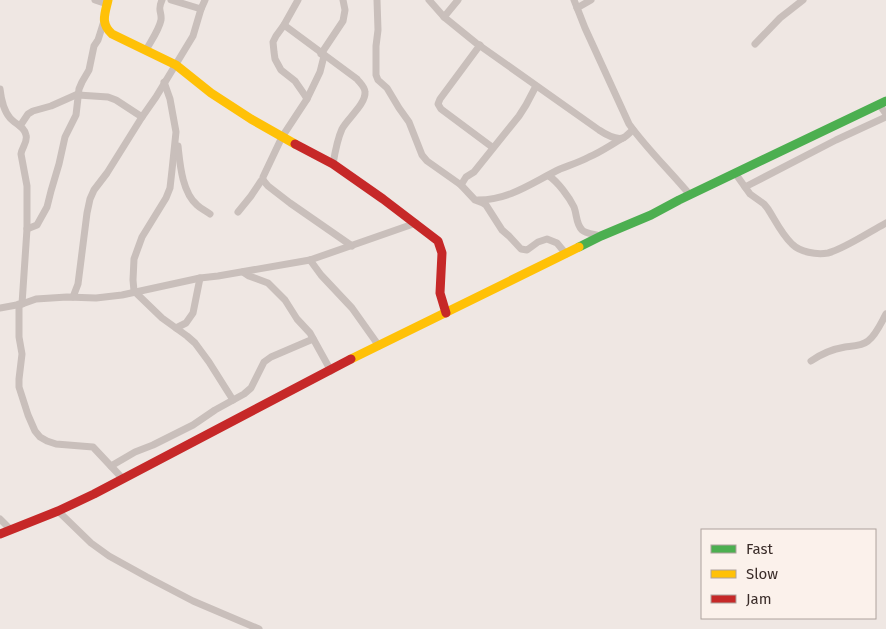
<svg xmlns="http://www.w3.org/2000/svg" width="886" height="629" font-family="'Fira Sans',sans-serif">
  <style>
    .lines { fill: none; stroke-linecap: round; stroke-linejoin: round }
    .street { stroke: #c9bfbb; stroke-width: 7 }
    .fast { stroke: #4caf50; stroke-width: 9 }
    .slow { stroke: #ffc107; stroke-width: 9 }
    .jam { stroke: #c62828; stroke-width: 9 }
  </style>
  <rect width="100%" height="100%" fill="#efe7e3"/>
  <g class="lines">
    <!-- street -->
    <g class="street">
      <path d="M 95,0 L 107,4"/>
      <path d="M 171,0 L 201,9"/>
      <path d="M 298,0 L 284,25 L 276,36 L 273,42 L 274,52 L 275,59 L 281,70 L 295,81 L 304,94 L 307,99 L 282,137 L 263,177 L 263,180 L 268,186 L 290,203 L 352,246"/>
      <path d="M 377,0 L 378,30 L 376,46 L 376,75 L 378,80 L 387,88 L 399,108 L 409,122 L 422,155 L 427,161 L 461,185 L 475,200 L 483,203 L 486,205 L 502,230 L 509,236 L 521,249 L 527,250 L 538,242 L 547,239 L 557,243 L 566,254"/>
      <path d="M 429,0 L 444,17 L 476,43 L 599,130 C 605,134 615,140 623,138 C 626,137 630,132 633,130"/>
      <path d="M 574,0 L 585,28 L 629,124 C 647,149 670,171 690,195"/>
      <path d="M 577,8 L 591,0"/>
      <path d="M 444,17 L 458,0"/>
      <path d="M 284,25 L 357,79 C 360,83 365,87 365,92 C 366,104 347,119 342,129 C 337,140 335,152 333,164"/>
      <path d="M 755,44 L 780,18 L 803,0"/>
      <path d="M 480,45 L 440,99 L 438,104 L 441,109 L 492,147"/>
      <path d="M 146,50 C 151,41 159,30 161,20 C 162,11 157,11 162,0"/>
      <path d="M 321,54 L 343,21 L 345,10 L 343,0"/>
      <path d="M 164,82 L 170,99 L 176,132 L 172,170 L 170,188 L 166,198 L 142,237 L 134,259 L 133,280 L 134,291 L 162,318 L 187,336 L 195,343 L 209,362 L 233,400"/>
      <path d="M 0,89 C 1,98 4,111 10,118 C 15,124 25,127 26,135 C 28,142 22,147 21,154 L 27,186 L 27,229 L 22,304"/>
      <path d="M 78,95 L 108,97 L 116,100 L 142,117"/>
      <path d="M 307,99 L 320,72 L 324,56"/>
      <path d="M 879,104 L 886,114"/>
      <path d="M 20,126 L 28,114 L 33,111 L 51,106 L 78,94"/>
      <path d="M 178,146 C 180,164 182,192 197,205 C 201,209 206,211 210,214"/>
      <path d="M 735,173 L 750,194 L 764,204 L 768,209 C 775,220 782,235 792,244 C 800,252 816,255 828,253 C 844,249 871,231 886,223"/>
      <path d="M 549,176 C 558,182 569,197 574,207 C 577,215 576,224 582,230 C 586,234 595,234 601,236"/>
      <path d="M 461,185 L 466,177 L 474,172 L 519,116 L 526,105 L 536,86"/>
      <path d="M 745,187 L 836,140 L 886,117"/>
      <path d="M 478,200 C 510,200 533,182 560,169 C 570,165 580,162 589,157 C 601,152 612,144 623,138"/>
      <path d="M 238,212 L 251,196 L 261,181 L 263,180"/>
      <path d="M 27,229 L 37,225 L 47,207 L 51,191 L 59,164 L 65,137 L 76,115 L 79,89 L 82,82 L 89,70 L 94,46 L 98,40 L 104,21"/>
      <path d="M 310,260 L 321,275 L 352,308 L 379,346"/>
      <path d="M 243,272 L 249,276 L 268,283 L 285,300 L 297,319 L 310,333 L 331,371"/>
      <path d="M 73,297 L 78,284 L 87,213 L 90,199 L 94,190 L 107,173 L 142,117 L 156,97 L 193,36 L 201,9 L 205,0"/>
      <path d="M 19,304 L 19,337 L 22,354 L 19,379 L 19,387 L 28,415 L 35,431 L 40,437 L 47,441 L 56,444 L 93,447 L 123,479"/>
      <path d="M 0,308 L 22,304 L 36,299 L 67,297 L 96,298 L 122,295 L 200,278 L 218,276 L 310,260 L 416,223"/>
      <path d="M 176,328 L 186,323 L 193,313 L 200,278"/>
      <path d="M 811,361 C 821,354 833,349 845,347 C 853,346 862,346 868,341 C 876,335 881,323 886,314"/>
      <path d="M 111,466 L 135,452 L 153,445 L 193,425 L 215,410 L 244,394 L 251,388 L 264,362 L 271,357 L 313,339"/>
      <path d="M 58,511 L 91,543 L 109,556 L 147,577 L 193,601 L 259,629"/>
      <path d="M 0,519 L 10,529"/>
    </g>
    <!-- fast -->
    <path class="fast" d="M 579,247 L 601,236 L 651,215 L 679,200 L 886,101"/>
    <!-- slow -->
    <g class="slow">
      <path d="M 108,0 C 105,14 100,23 112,34 L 176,65 L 211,93 L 251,119 L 295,144"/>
      <path d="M 351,359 L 579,247"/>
    </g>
    <!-- jam -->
    <g class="jam">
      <path d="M 295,144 L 333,164 L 383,199 L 438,241 L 442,253 L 440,293 L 446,313"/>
      <path d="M 0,534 L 58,511 L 94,494 L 351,359"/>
    </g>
  </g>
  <!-- legend -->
  <rect x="701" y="529" width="175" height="90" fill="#fbf1eb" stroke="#aea29d"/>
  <rect x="711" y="545" width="25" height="8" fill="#4caf50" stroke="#aea29d"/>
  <text x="746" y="554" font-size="15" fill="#3a2c29">Fast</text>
  <rect x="711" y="570" width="25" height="8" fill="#ffc107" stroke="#aea29d"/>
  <text x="746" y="579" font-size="15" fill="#3a2c29">Slow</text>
  <rect x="711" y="595" width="25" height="8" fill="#c62828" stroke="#aea29d"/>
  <text x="746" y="604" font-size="15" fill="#3a2c29">Jam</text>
</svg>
